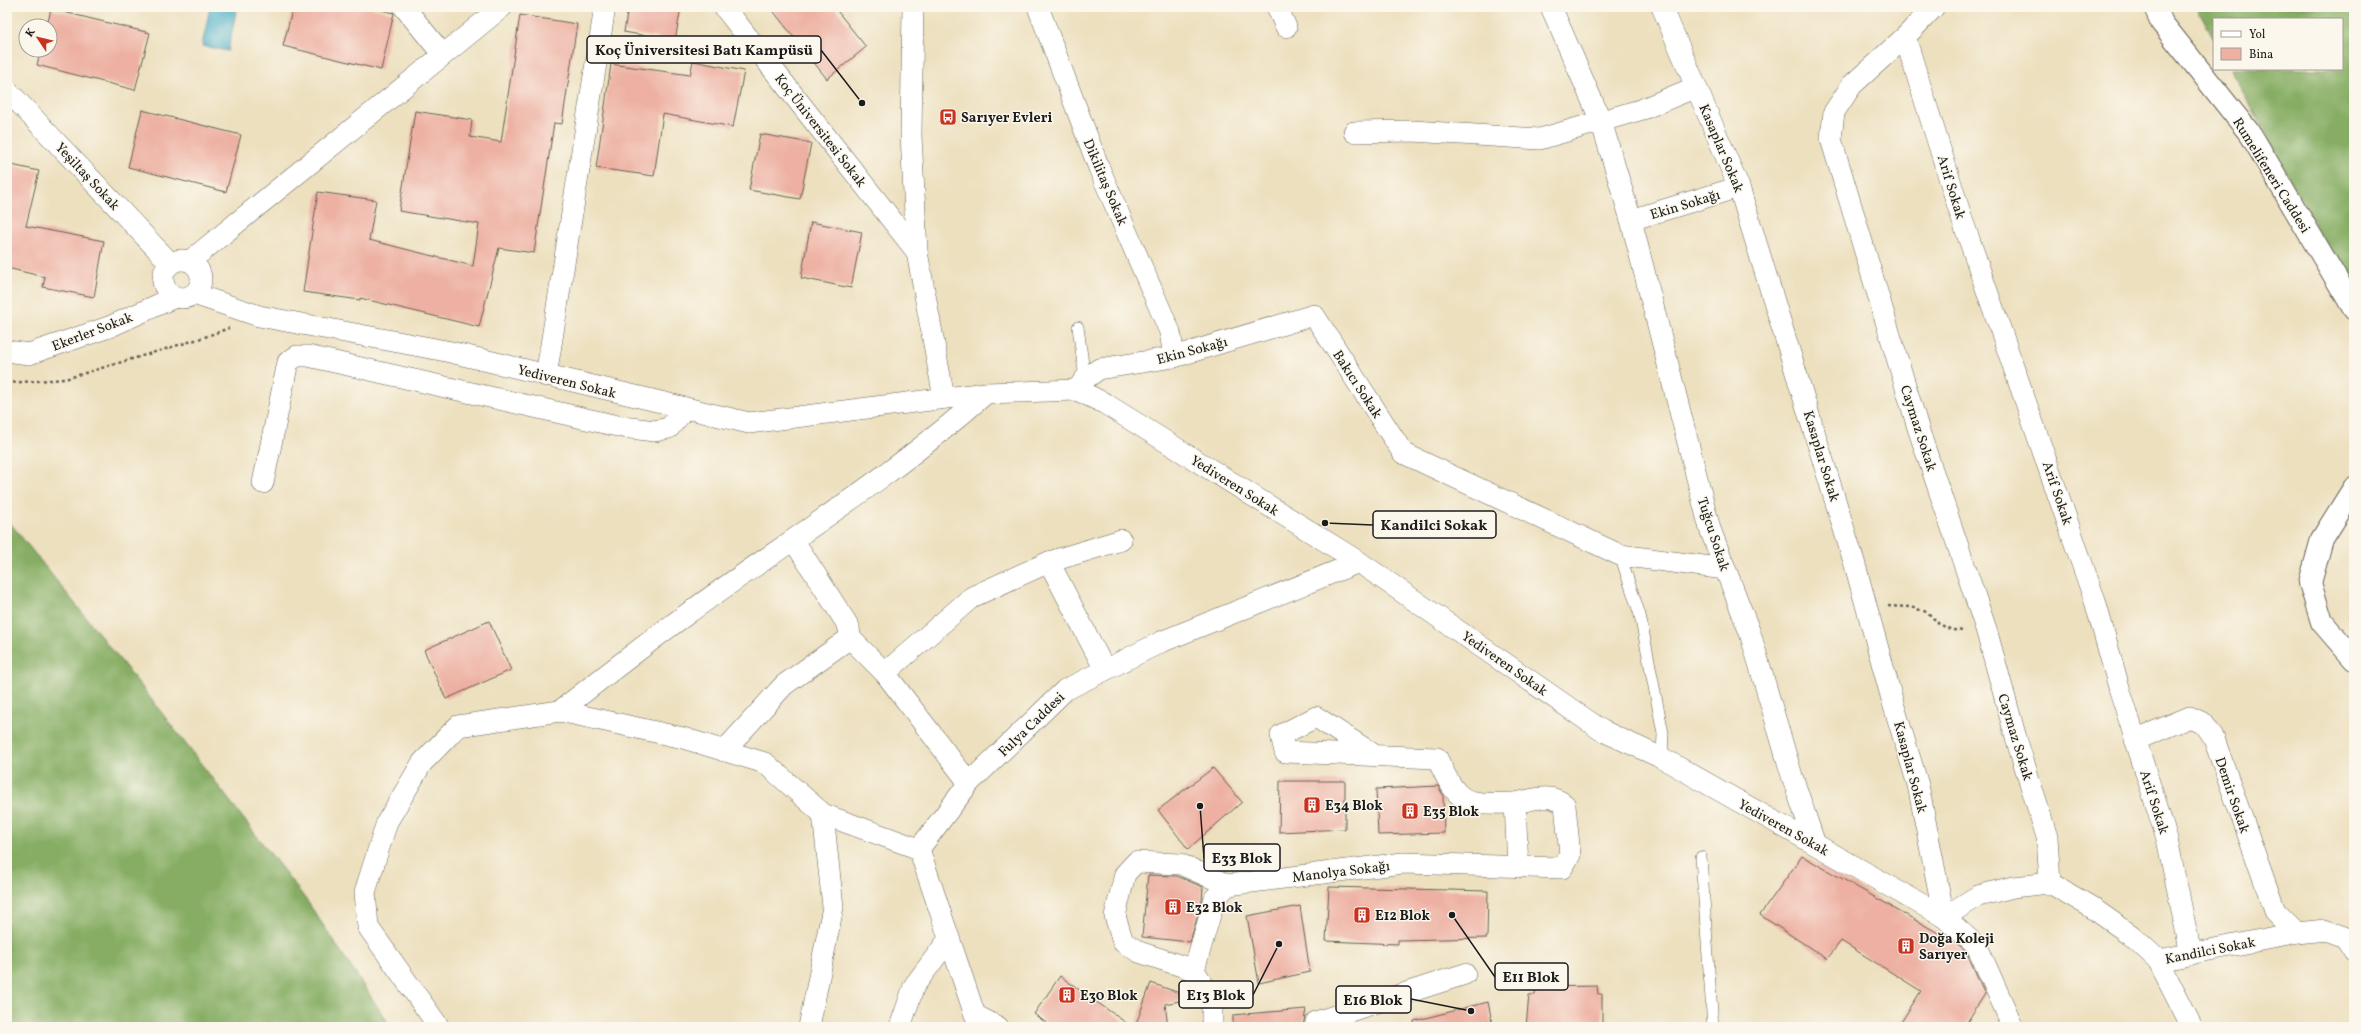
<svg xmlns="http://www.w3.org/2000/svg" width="2361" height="1034" font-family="Vollkorn,serif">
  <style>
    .forest { fill: #86ad63; stroke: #516440 }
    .water { fill: #49afc8; stroke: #326672 }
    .building { fill: #edb0a2 }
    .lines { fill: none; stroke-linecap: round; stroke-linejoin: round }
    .service-casing { stroke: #656155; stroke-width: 12 }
    .minor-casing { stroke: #656155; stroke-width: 22 }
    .tertiary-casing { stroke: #656155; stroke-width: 24 }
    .path { stroke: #656155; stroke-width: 2.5; stroke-dasharray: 3 3; stroke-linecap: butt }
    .service { stroke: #fff; stroke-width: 11 }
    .minor { stroke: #fff; stroke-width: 21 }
    .tertiary { stroke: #fff; stroke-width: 22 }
    .labels { text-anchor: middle; stroke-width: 3; stroke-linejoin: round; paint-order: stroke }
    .poi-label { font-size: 14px; font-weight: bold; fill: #1c1c1c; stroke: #fbf7ec; text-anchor: start }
    .street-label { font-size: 14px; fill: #1c1c1c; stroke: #fbf7ec }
    .leader { fill: none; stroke: #1c1c1c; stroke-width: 1.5 }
    .callout-dot { fill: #1c1c1c; stroke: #fbf7ec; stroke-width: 1.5 }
    .callout { fill: #fbf7ec; stroke: #1c1c1c; stroke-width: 1.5 }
    .callout-label { font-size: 15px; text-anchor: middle; font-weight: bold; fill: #1c1c1c }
  </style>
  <rect width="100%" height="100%" fill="#fbf7ec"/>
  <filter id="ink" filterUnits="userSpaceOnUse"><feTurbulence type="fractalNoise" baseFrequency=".025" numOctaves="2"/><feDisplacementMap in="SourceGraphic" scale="8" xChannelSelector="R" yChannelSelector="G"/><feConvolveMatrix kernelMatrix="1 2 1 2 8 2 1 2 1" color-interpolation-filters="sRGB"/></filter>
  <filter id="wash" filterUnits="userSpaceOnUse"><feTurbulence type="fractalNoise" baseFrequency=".012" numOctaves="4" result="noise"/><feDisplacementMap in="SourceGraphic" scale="16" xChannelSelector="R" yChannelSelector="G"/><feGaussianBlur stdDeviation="0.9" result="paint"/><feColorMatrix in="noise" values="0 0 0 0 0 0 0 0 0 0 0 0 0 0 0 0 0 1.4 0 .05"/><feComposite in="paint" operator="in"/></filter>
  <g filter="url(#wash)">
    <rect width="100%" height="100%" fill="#ede0bf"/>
    <!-- forest -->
    <g class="forest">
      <path d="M 2197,7 L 2354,7 L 2354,297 L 2230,69 L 2342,69 L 2342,19 L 2214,19 L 2214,39 Z"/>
      <path d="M 7,519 L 141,686 L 307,901 L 391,1027 L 7,1027 Z"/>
      <path d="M 2354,597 L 2354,623 L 2348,615 Z"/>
    </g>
    <!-- water -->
    <path class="water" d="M 210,7 L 237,7 L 228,51 L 202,46 Z"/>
    <g id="blocks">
      <!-- building -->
      <g class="building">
        <path d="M 293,7 L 368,7 L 394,13 L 381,70 L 283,46 Z"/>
        <path d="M 628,7 L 681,7 L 675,41 L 624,32 Z"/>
        <path d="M 770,7 L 834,7 L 866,47 L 827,79 Z"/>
        <path d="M 51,9 L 150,33 L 135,90 L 37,65 L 41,50 L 50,50 L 50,26 L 47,26 Z"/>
        <path d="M 520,15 L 577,24 L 562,124 L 554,123 L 534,253 L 499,248 L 479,327 L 360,298 L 360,300 L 303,292 L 318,192 L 376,200 L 369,240 L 473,266 L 479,224 L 399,211 L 415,111 L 472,120 L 470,137 L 501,142 Z"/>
        <path d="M 693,61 L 744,71 L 733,127 L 663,114 L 654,176 L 596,168 L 611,64 L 690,75 Z"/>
        <path d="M 142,110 L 241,135 L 226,192 L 128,167 Z"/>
        <path d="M 760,134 L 811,143 L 800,199 L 749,190 Z"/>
        <path d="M 7,164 L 39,171 L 26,226 L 104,241 L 94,297 L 43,287 L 45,277 L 7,268 Z"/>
        <path d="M 811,222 L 862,232 L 851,288 L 801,278 Z"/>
        <path d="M 489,621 L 511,670 L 446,699 L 424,650 Z"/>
        <path d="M 1213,768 L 1242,802 L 1188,849 L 1158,810 Z"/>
        <path d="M 1280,781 L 1345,781 L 1345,829 L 1279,832 Z"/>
        <path d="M 1438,786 L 1443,795 L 1444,833 L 1378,835 L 1376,789 Z"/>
        <path d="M 1802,856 L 1954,942 L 1967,953 L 1985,994 L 1964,1027 L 1898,1027 L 1921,991 L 1841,941 L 1827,959 L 1760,915 Z"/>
        <path d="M 1148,875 L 1177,876 L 1203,887 L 1202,901 L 1190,942 L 1142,937 Z"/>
        <path d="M 1329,887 L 1488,891 L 1487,938 L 1398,940 L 1398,944 L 1326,941 Z"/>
        <path d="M 1300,906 L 1310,972 L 1259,983 L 1247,916 Z"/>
        <path d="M 1060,976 L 1132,1027 L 1052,1027 L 1034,1014 Z"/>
        <path d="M 1151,983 L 1194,998 L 1165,1004 L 1168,1027 L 1135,1027 Z"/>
        <path d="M 1597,986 L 1598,994 L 1602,994 L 1602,1027 L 1526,1027 L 1529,995 L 1535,995 L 1536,987 Z"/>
        <path d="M 1488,1002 L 1493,1027 L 1414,1027 L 1414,1021 Z"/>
        <path d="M 1306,1009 L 1303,1027 L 1233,1027 L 1233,1015 Z"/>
      </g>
    </g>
  </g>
  <g filter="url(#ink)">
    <use href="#blocks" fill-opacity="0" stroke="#656155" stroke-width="1"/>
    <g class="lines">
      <!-- service casing -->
      <g class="service-casing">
        <g id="service">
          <path d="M 1078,327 L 1085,379"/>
          <path d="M 1620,555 L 1640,615 L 1663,733 L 1662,758"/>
          <path d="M 1701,857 L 1713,1027"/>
        </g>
      </g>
      <!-- minor casing -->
      <g class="minor-casing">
        <g id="minor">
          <path d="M 404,7 L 443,55"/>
          <path d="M 724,7 L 917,252"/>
          <path d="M 913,7 L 911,135 L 917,252 L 944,398"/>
          <path d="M 1038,7 L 1099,168 L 1170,332 L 1174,357"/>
          <path d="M 1277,7 L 1286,27"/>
          <path d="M 1551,7 L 1601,121 L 1631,220 L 1710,529 L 1750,633 L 1792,776 L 1815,844"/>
          <path d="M 1662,7 L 1739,187 L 1855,565 L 1893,703 L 1918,785 L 1944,917"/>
          <path d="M 1934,7 L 1905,37 L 1852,85 L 1834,112 L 1831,139 L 1919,431 L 1986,629 L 2016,738 L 2047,837 L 2050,883"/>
          <path d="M 1905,37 L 1962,219 L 2095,601 L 2120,691 L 2167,839 L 2191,954"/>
          <path d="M 7,90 L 170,263"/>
          <path d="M 1354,132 L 1413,131 L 1540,139 L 1643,109 L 1696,87"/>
          <path d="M 1631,220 L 1739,187"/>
          <circle cx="182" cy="279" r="19"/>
          <path d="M 190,261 L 502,7"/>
          <path d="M 194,294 L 259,316 L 446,351 L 749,423 L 986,393 L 1077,390 L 1104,403 L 1359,562 L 1601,730 L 1662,758 L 1944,917 L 1977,946 L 2013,1027"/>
          <path d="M 7,351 L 29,354 L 109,327 L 175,297"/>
          <path d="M 546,376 L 605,7"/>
          <path d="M 1077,390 L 1085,379 L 1099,369 L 1174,357 L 1314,315 L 1403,453 L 1620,555 L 1725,569"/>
          <path d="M 263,483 L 288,362 L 297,356 L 308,356 L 622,427 L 655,431 L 669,428 L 685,409"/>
          <path d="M 1049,562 L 1105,670"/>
          <path d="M 850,638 L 885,673 L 972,597 L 1049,562 L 1121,540"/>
          <path d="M 885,673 L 969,783"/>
          <path d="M 2135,740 L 2190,717 L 2203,723 L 2214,739 L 2275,911 L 2297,933"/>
          <path d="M 724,751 L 784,685 L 850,638 L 849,627 L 794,541"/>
          <path d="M 1376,756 L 1316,717 L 1281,735 L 1285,752 L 1437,758 C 1459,805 1462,804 1515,803 L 1518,867"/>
          <path d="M 919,849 L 823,814 L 765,763 L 683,738 L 560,711 C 602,678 644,645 687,614 C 788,541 894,476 986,393"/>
          <path d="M 1944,917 L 1978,896 L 2013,887 L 2050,883 L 2091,907 L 2131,935 L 2158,960 L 2297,933 L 2325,930 L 2345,937 L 2354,951"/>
          <path d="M 2158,960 L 2192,1027"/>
          <path d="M 1194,970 L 1139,952 L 1123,942 L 1115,916 L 1125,874 L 1136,862 L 1180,864 L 1228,885"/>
          <path d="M 439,1027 L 368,927 L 365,892 L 387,822 L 422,763 L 458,726 L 560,711"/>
          <path d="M 809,1027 L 833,907 L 823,814"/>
          <path d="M 900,1027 L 914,986 L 949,939"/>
          <path d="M 998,1027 L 975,1015 L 919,849 L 969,783 L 1065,690 L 1161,642 L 1359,562"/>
          <path d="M 1212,1027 L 1212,999 L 1194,970 L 1215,898 L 1228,885 L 1403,863 L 1562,868 L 1570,855 L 1565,805 C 1551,792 1533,800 1515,803"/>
          <path d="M 1315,1027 L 1316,1022 L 1465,974"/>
        </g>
      </g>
      <!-- tertiary casing -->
      <g class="tertiary-casing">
        <g id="tertiary">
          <path d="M 2155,7 L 2162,23 L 2251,135 L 2354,309"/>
          <path d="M 2354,488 L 2322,539 L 2310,583 L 2322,622 L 2354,659"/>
        </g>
      </g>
      <!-- path -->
      <g class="path">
        <path d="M 7,383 L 65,379 L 202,338 L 229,328"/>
        <path d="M 1888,606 L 1910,607 L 1927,612 L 1939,624 L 1952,630 L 1965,631"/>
      </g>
      <!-- service -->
      <use href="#service" class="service"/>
      <!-- minor -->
      <use href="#minor" class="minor"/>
      <!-- tertiary -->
      <use href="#tertiary" class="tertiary"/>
    </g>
  </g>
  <!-- icons -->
  <defs>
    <g id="bus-square" transform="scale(0.9)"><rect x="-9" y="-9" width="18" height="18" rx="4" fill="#c8321e" stroke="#fbf7ec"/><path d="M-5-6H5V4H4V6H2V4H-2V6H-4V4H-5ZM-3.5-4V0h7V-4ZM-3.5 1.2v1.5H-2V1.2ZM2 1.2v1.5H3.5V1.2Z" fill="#fff"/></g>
    <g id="building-square" transform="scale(0.9)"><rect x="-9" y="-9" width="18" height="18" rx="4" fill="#c8321e" stroke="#fbf7ec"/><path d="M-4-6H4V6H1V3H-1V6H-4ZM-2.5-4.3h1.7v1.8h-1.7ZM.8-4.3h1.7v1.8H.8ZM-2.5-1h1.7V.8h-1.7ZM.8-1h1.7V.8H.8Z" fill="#fff"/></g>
  </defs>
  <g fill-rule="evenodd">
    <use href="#bus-square" x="948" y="117"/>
    <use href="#building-square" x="1312" y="805"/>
    <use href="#building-square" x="1410" y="811"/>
    <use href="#building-square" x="1173" y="907"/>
    <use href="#building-square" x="1362" y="915"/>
    <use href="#building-square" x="1906" y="946"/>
    <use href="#building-square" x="1067" y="995"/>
  </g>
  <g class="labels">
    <!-- poi labels -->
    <g class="poi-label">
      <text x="961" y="122">Sarıyer Evleri</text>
      <text x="1325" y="810">E34 Blok</text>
      <text x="1423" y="816">E35 Blok</text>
      <text x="1186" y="912">E32 Blok</text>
      <text x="1375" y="920">E12 Blok</text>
      <text x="1919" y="943">Doğa Koleji<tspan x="1919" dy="16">Sarıyer</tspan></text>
      <text x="1080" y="1000">E30 Blok</text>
    </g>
    <!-- street labels -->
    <g class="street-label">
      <text transform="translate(821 130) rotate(52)" y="5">Koç Üniversitesi Sokak</text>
      <text transform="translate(1722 148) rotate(67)" y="5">Kasaplar Sokak</text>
      <text transform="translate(2272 175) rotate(58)" y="5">Rumelifeneri Caddesi</text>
      <text transform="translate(88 176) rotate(47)" y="5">Yeşiltaş Sokak</text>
      <text transform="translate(1106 182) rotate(67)" y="5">Dikilitaş Sokak</text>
      <text transform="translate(1952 187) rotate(73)" y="5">Arif Sokak</text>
      <text transform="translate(1685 204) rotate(-17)" y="5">Ekin Sokağı</text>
      <text transform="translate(92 331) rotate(-21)" y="5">Ekerler Sokak</text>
      <text transform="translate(1192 350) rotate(-15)" y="5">Ekin Sokağı</text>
      <text transform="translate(567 381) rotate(14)" y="5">Yediveren Sokak</text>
      <text transform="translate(1358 384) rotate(57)" y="5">Bakıcı Sokak</text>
      <text transform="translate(1919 428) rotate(72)" y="5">Caymaz Sokak</text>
      <text transform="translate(1822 456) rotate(73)" y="5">Kasaplar Sokak</text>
      <text transform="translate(1235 485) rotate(32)" y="5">Yediveren Sokak</text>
      <text transform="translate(2058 493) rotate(71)" y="5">Arif Sokak</text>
      <text transform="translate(1714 534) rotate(72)" y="5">Tuğcu Sokak</text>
      <text transform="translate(1505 663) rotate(35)" y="5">Yediveren Sokak</text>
      <text transform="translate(1031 724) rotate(-44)" y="5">Fulya Caddesi</text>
      <text transform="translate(2016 737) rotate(73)" y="5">Caymaz Sokak</text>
      <text transform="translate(1911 767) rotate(75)" y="5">Kasaplar Sokak</text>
      <text transform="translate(2233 795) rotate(71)" y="5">Demir Sokak</text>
      <text transform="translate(2155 802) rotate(72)" y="5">Arif Sokak</text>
      <text transform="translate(1784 827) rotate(29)" y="5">Yediveren Sokak</text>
      <text transform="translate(1341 871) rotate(-7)" y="5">Manolya Sokağı</text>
      <text transform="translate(2210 950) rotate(-11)" y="5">Kandilci Sokak</text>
    </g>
  </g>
  <!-- callouts -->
  <path class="leader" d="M862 103L821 50M1325 523L1373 525M1200 806L1204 858M1452 915L1495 977M1279 944L1253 995M1471 1011L1411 999"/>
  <g class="callout-dot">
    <circle cx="862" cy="103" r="4"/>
    <circle cx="1325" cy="523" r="4"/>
    <circle cx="1200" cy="806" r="4"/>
    <circle cx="1452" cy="915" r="4"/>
    <circle cx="1279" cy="944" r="4"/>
    <circle cx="1471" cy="1011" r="4"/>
  </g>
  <g class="callout">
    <rect x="587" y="36" width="234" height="27" rx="4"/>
    <rect x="1373" y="511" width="123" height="27" rx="4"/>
    <rect x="1204" y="844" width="76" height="27" rx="4"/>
    <rect x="1495" y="963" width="73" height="27" rx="4"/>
    <rect x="1179" y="981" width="74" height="27" rx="4"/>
    <rect x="1336" y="986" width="75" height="27" rx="4"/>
  </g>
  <g class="callout-label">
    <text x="704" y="55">Koç Üniversitesi Batı Kampüsü</text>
    <text x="1434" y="530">Kandilci Sokak</text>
    <text x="1242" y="863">E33 Blok</text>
    <text x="1531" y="982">E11 Blok</text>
    <text x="1216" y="1000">E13 Blok</text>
    <text x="1373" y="1005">E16 Blok</text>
  </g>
  <!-- margin -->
  <rect width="2361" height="1034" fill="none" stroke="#fbf7ec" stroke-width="24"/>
  <!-- legend -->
  <rect x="2213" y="18" width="130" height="52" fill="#fbf7ec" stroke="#a29f99"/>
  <rect x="2221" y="31" width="20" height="6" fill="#ffffff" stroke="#a29f99"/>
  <text x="2249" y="38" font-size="12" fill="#1c1c1c">Yol</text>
  <rect x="2221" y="48" width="20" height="12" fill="#edb0a2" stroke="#a29f99"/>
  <text x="2249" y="58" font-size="12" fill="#1c1c1c">Bina</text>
  <!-- north arrow -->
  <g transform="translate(38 38) rotate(305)"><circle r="19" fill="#fbf7ec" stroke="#a29f99"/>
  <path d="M0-3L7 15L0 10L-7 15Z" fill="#c8321e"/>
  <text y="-6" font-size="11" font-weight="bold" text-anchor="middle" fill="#1c1c1c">K</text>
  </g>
</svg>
